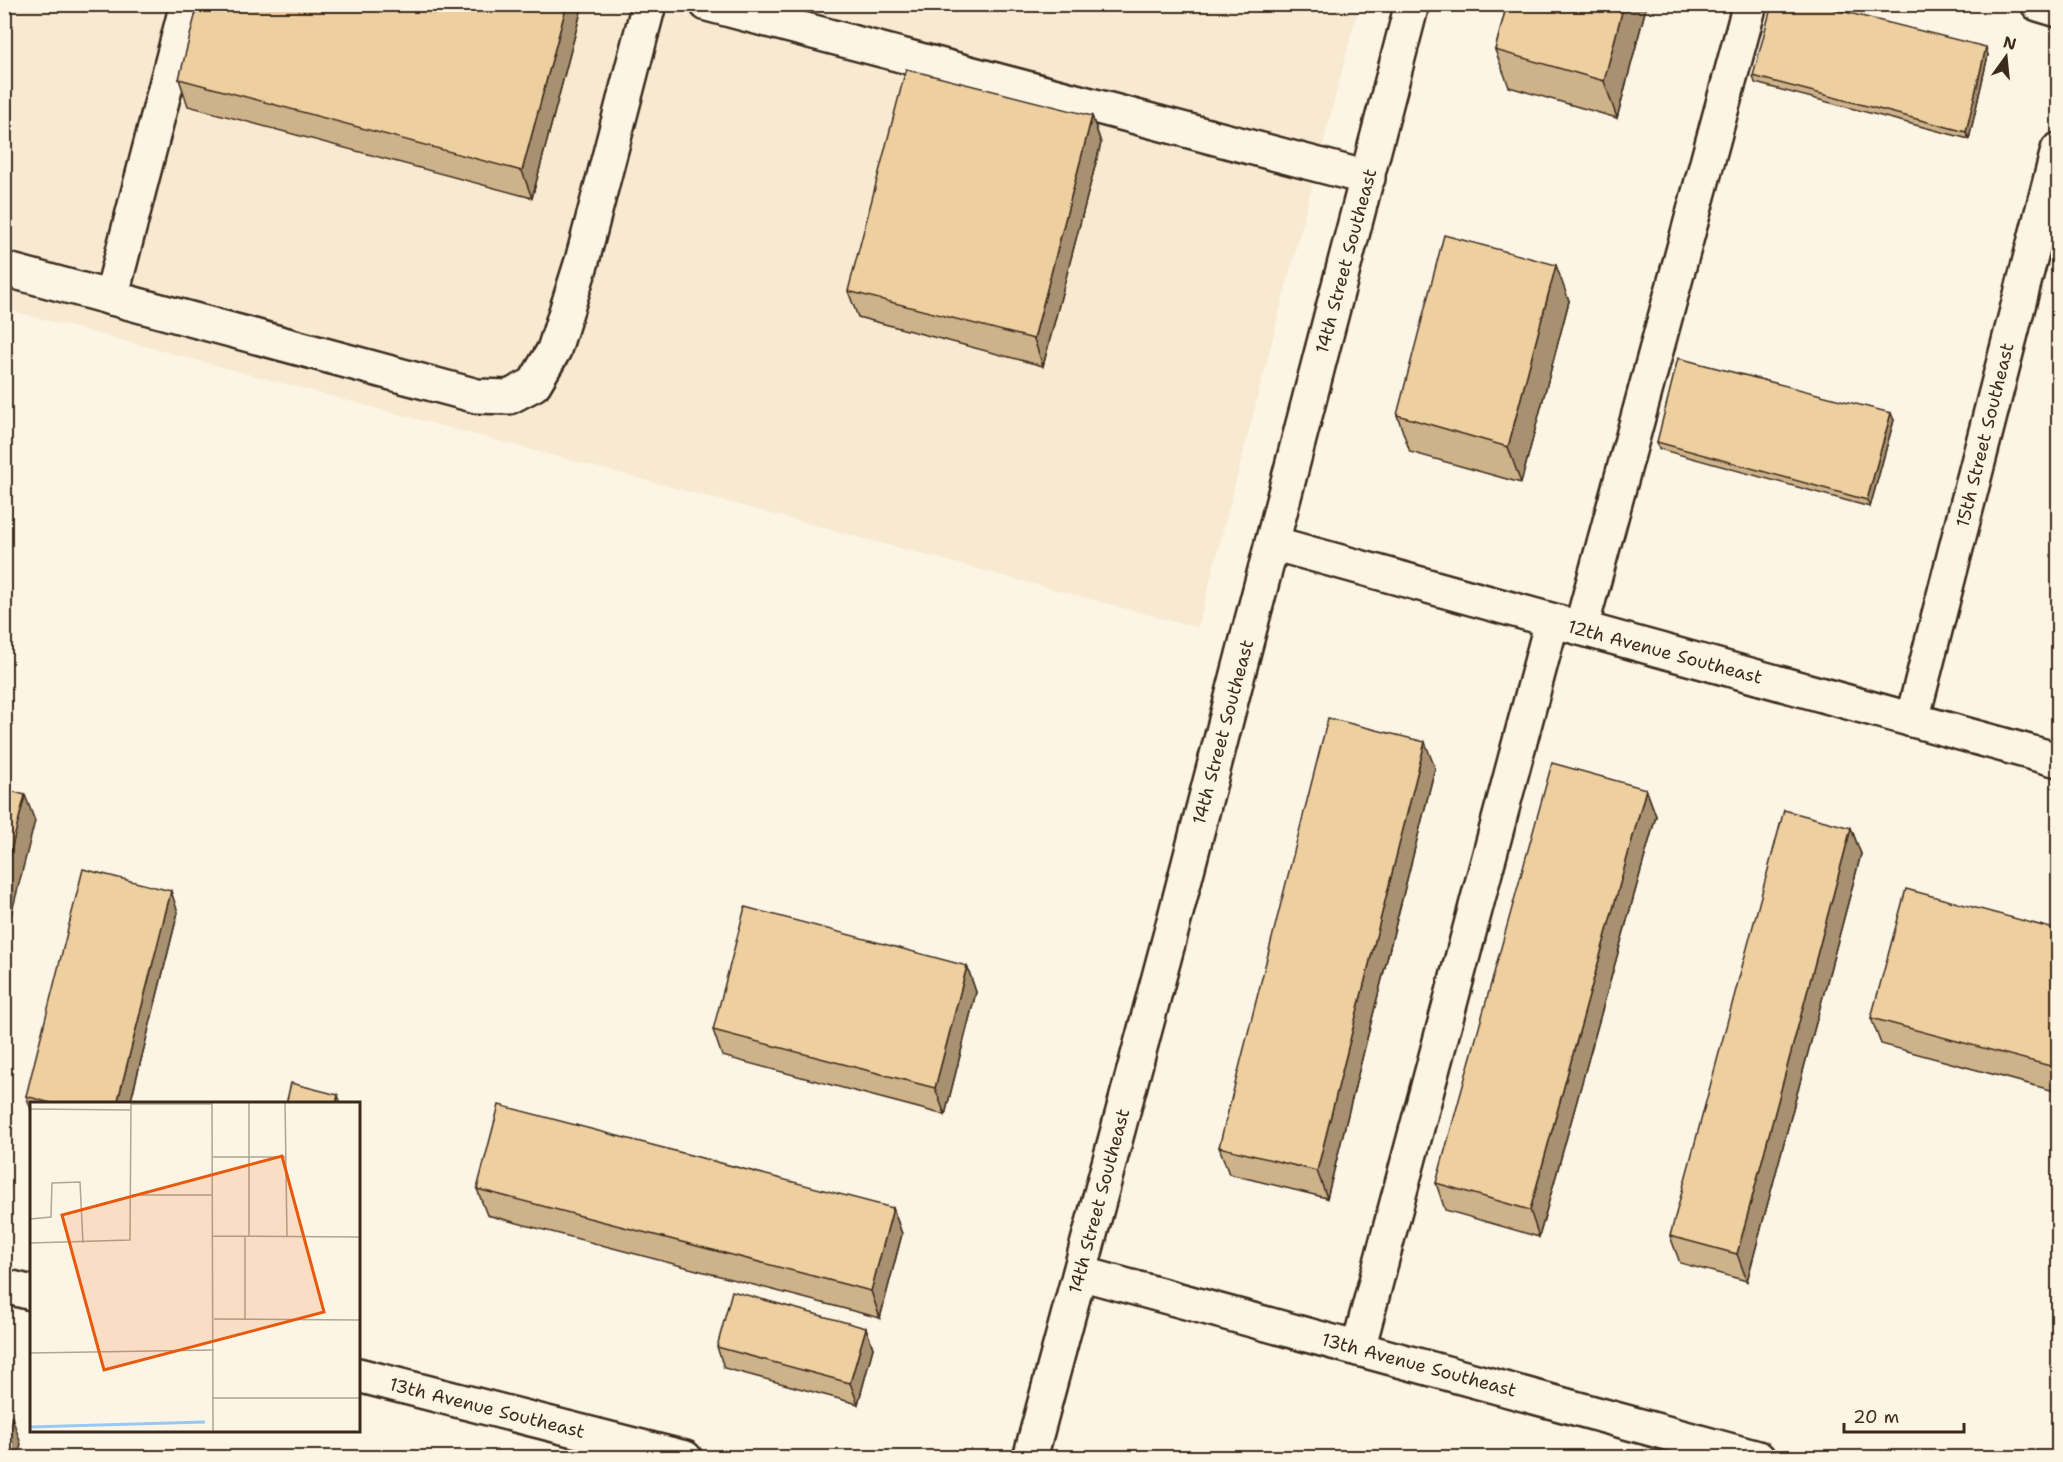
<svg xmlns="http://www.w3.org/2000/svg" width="2063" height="1462" font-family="'Shantell Sans',sans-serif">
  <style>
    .built { fill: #f8ead0 }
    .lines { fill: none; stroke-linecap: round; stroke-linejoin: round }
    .minor-casing { stroke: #3b2a1e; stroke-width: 38 }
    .minor { stroke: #fcf5e5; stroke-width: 33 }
    .wall { fill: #cdb28a; stroke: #3b2a1e; stroke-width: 1.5 }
    .shaded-wall { fill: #a79170; stroke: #3b2a1e; stroke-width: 1.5 }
    .building { fill: #eecfa0; stroke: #3b2a1e; stroke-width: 1.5 }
    .labels { text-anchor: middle; stroke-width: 5; stroke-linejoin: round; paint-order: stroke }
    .street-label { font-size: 18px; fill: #3b2a1e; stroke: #fcf5e5 }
    .inset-river { fill: none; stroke: #97c9f4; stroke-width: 3 }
    .inset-road { fill: none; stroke: #afa495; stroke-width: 1.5 }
    .view { fill: #e8590c; fill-opacity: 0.15; stroke: #e8590c; stroke-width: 3 }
    .inset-edge { fill: none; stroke: #3b2a1e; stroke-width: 3 }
  </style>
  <rect width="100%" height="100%" fill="#fcf5e5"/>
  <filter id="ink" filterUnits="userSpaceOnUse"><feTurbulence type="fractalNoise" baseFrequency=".0167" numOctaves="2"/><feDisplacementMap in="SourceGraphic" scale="12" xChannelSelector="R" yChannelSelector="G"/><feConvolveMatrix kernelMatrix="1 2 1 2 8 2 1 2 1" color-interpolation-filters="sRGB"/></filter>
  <g filter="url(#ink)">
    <!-- built -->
    <path class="built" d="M 4,5 L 1359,5 L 1198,628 L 5,309 Z"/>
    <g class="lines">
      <!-- minor casing -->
      <g class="minor-casing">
        <g id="minor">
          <path d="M 707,4 L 1368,178"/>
          <path d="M 2038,4 L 2058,10"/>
          <path d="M 4,269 L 477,396 L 509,397 L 534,384 L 554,350 L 582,261 L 649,4"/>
          <path d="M 111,298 L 187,4"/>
          <path d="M 1272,543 L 2058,760"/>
          <path d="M 1581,628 L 1750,4"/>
          <path d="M 1912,720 L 2058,150"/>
          <path d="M 1080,1273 L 1758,1458"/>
          <path d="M 4,1286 L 32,1293"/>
          <path d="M 1358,1349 L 1552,621"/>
          <path d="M 358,1375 L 685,1458"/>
          <path d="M 1030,1458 L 1170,936 L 1412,4"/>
        </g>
      </g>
      <!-- minor -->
      <use href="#minor" class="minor"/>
    </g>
    <!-- wall -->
    <g class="wall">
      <path d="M 583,4 L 532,198 L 188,106 L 179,79 Z"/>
      <path d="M 1507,4 L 1647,4 L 1617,118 L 1509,87 L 1495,50 Z"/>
      <path d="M 1988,55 L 1969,139 L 1755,83 L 1753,76 Z"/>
      <path d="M 1092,116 L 1101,143 L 1043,366 L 858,317 L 848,291 Z"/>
      <path d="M 1569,301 L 1521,483 L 1410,452 L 1397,415 Z"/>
      <path d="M 1894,420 L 1870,507 L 1659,449 L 1657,442 Z"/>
      <path d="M 1435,768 L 1327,1198 L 1229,1174 L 1219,1147 Z"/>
      <path d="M 1646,789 L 1656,816 L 1539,1237 L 1445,1210 L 1436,1183 Z"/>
      <path d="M 1851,828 L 1861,854 L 1747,1281 L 1680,1263 L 1670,1236 Z"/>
      <path d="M 178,912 L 130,1104 L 32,1104 L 32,1112 L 26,1096 Z"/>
      <path d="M 2058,930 L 2058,1092 L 1881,1044 L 1871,1018 Z"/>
      <path d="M 967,966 L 976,992 L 945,1115 L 722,1056 L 713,1030 Z"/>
      <path d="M 477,1189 L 893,1208 L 902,1234 L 880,1318 L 487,1215 Z"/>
      <path d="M 866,1328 L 873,1348 L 858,1404 L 724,1368 L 717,1347 Z"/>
    </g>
    <!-- shaded-wall -->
    <g class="shaded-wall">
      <path d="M 567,4 L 583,4 L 532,198 L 522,171 Z"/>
      <path d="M 1624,4 L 1647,4 L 1617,118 L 1604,81 Z"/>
      <path d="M 1986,47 L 1988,55 L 1969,139 L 1966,132 Z"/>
      <path d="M 1092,116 L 1101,143 L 1043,366 L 1034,339 Z"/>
      <path d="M 1556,265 L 1569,301 L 1521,483 L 1508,447 Z"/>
      <path d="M 1891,413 L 1894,420 L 1870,507 L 1867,500 Z"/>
      <path d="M 1425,742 L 1435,768 L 1327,1198 L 1317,1171 Z"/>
      <path d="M 1646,789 L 1656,816 L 1539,1237 L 1530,1210 Z"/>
      <path d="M 25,795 L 35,821 L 4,943 L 4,877 Z"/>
      <path d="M 1851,828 L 1861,854 L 1747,1281 L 1737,1254 Z"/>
      <path d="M 171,891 L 178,912 L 130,1104 L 117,1104 Z"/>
      <path d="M 967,966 L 976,992 L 945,1115 L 935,1088 Z"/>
      <path d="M 338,1095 L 341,1104 L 336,1104 Z"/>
      <path d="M 893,1208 L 902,1234 L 880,1318 L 871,1291 Z"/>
      <path d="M 866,1328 L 873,1348 L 858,1404 L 850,1383 Z"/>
      <path d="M 12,1417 L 21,1444 L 18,1458 L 4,1458 L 4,1443 Z"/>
    </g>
    <!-- building -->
    <g class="building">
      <path d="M 198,4 L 567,4 L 522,171 L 179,79 Z"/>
      <path d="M 1507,4 L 1624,4 L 1604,81 L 1495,50 Z"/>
      <path d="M 1772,4 L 1813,4 L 1986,47 L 1966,132 L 1753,76 Z"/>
      <path d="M 906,69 L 1092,116 L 1034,339 L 848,291 Z"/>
      <path d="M 1444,235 L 1556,265 L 1508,447 L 1397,415 Z"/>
      <path d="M 1678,358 L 1891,413 L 1867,500 L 1657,442 Z"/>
      <path d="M 1328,718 L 1425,742 L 1317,1171 L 1219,1147 Z"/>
      <path d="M 1552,763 L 1646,789 L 1530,1210 L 1436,1183 Z"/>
      <path d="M 4,789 L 25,795 L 4,877 Z"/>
      <path d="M 1784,810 L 1851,828 L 1737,1254 L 1670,1236 Z"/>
      <path d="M 83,869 L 171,891 L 117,1104 L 54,1104 L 26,1096 Z"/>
      <path d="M 1906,889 L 2058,930 L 2058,1068 L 1871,1018 Z"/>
      <path d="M 745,907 L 967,966 L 935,1088 L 713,1030 Z"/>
      <path d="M 291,1083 L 338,1095 L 336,1104 L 286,1104 Z"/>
      <path d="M 499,1105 L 893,1208 L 871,1291 L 477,1189 Z"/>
      <path d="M 732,1291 L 866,1328 L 850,1383 L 717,1347 Z"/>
      <path d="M 4,1415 L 12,1417 L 4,1443 Z"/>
    </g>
  </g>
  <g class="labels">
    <!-- street labels -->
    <g class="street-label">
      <text transform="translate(1346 261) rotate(-75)" y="6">14th Street Southeast</text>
      <text transform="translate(1985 435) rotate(-76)" y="6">15th Street Southeast</text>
      <text transform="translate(1665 652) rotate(15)" y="6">12th Avenue Southeast</text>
      <text transform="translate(1223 732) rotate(-75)" y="6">14th Street Southeast</text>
      <text transform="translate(1099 1201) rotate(-75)" y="6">14th Street Southeast</text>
      <text transform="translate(1419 1365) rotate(15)" y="6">13th Avenue Southeast</text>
      <text transform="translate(487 1408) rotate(14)" y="6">13th Avenue Southeast</text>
    </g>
  </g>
  <!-- overview -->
  <g transform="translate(30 1102)">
    <rect width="330" height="330" fill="#fcf5e5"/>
    <path class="inset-river" d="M 0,325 L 175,320"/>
    <path class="inset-road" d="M 182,0 L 183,330M 219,0 L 219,135M 255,0 L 257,135M 101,2 L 182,2M 0,7 L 101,8M 183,55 L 256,55M 102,93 L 183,93M 0,117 L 21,115 L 22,81 L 50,80 L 53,141M 183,134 L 330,135M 215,135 L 215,218M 0,141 L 100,138 L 101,0M 184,217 L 330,218M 0,251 L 184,248M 183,296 L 330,296"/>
    <path class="view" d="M 252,54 L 294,210 L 74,268 L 32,113 Z"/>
    <rect width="330" height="330" class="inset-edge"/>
  </g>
  <!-- margin -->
  <rect width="2063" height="1462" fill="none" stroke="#fcf5e5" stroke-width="24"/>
  <rect x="12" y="12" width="2039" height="1438" fill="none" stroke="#3b2a1e" stroke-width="2" filter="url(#ink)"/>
  <!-- north arrow -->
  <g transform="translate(2006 57) rotate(15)" stroke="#fcf5e5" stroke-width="4.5" paint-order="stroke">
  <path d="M0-4.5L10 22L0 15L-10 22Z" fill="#3b2a1e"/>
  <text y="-9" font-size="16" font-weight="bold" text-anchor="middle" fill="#3b2a1e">N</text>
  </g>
  <!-- scale -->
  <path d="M1844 1423v9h120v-9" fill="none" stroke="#3b2a1e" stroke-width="3"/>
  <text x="1853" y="1423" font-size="18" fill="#3b2a1e" stroke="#fcf5e5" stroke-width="4.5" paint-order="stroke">20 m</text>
</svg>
